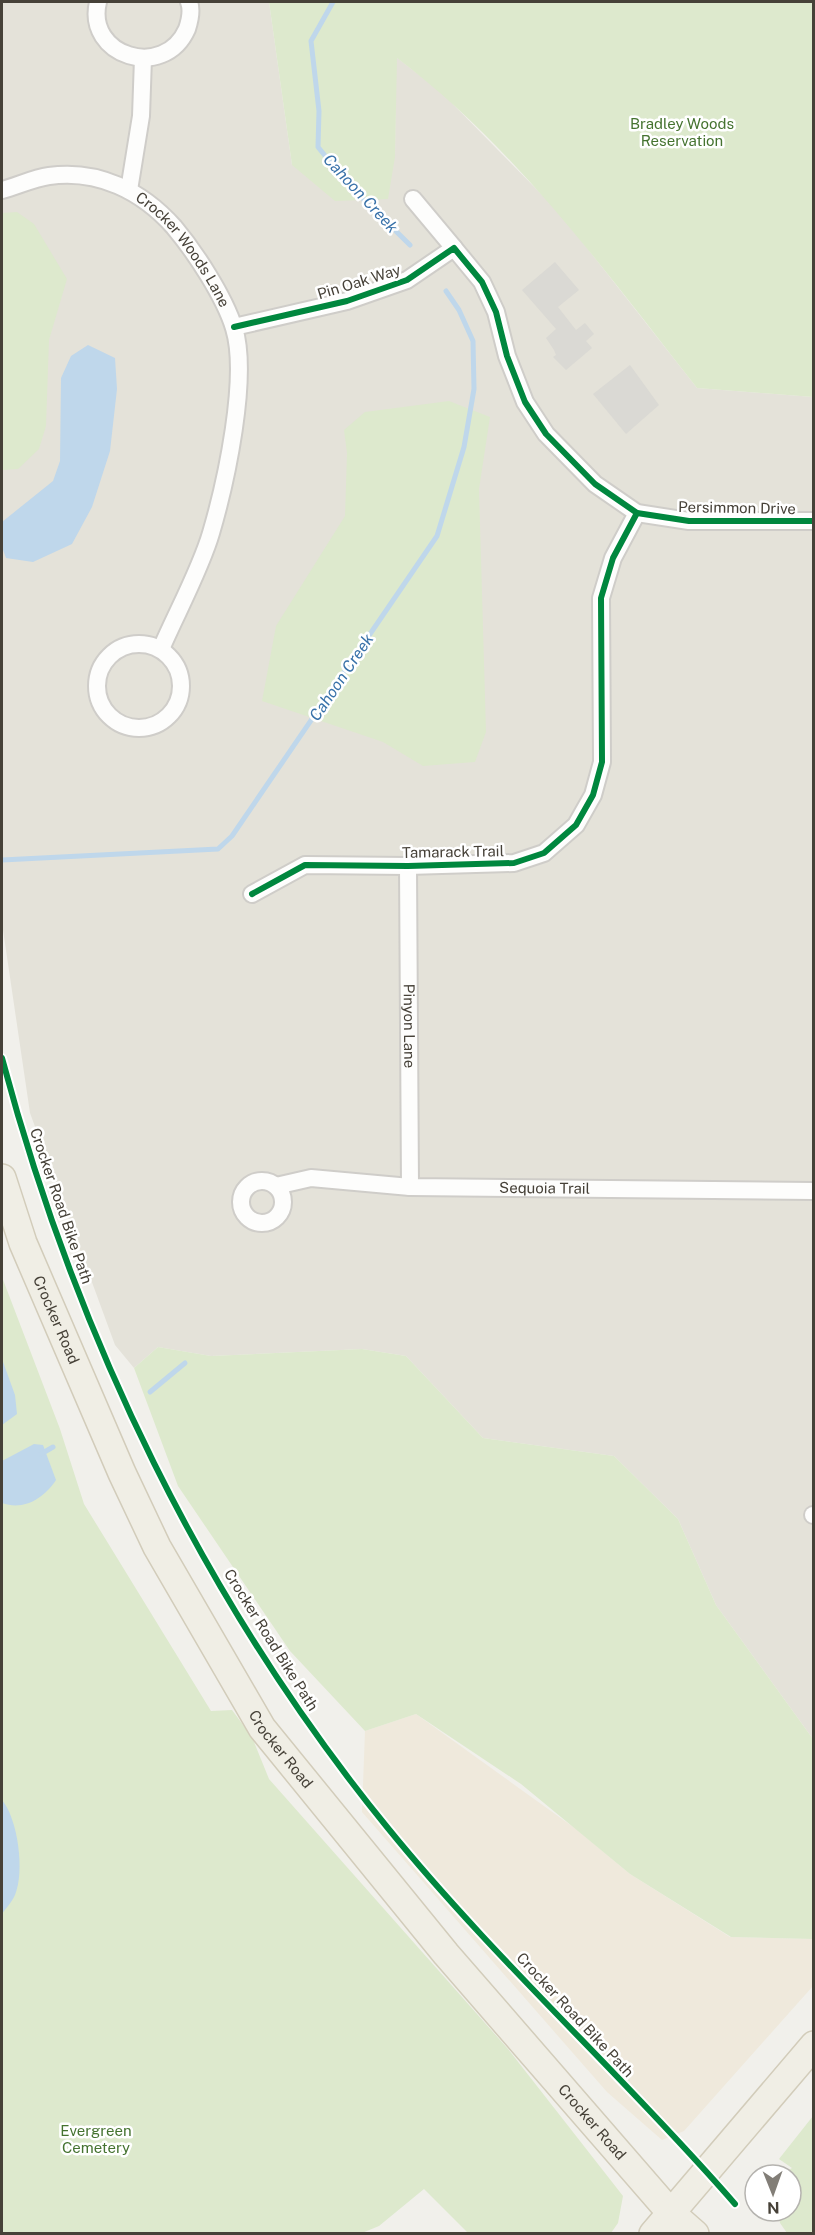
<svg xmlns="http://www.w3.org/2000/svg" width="815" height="2235" font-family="'Public Sans',sans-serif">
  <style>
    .residential { fill: #e4e2d9 }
    .commercial { fill: #efe9dc }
    .green { fill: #dde9cd }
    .water { fill: #bfd7eb }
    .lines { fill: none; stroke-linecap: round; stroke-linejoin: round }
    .stream { stroke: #bfd7eb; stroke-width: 5 }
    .building { fill: #dad9d4 }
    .minor-casing { stroke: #cfcdc9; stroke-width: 20 }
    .primary-casing { stroke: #d2ccba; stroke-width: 30 }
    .minor { stroke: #fdfdfc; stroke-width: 16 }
    .primary { stroke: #f0eee5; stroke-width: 27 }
    .cycleway-casing { stroke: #fff; stroke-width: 10 }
    .cycleway { stroke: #00873e; stroke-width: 6 }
    .labels { text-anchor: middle; stroke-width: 5; stroke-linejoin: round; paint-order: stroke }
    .park-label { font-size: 15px; fill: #457330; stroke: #fff }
    .street-label { font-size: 15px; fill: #464138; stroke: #fff }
    .water-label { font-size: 16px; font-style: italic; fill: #3972a9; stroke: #fff }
  </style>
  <rect width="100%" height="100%" fill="#f1f0eb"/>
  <!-- residential -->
  <path class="residential" d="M 2,2 L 269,2 L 292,165 L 395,157 L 396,57 L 440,91 L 558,211 L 697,388 L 813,397 L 813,1739 L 716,1605 L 678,1519 L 614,1456 L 483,1438 L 406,1356 L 362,1349 L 211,1356 L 158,1347 L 134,1368 L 115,1345 L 30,1113 L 2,923 Z"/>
  <!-- commercial -->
  <path class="commercial" d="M 416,1714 L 576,1829 L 630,1874 L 730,1937 L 813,1939 L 813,1986 L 684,2131 L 662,2140 L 607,2092 L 362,1812 L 365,1731 Z"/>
  <!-- green -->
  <g class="green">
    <path d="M 269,2 L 813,2 L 813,397 L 697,388 C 605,271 517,149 397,58 L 395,157 L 388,199 L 335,201 L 292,165 Z"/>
    <path d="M 17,212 L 34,224 L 67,279 L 49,340 L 46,426 L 39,449 L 18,469 L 2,470 L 2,213 Z"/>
    <path d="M 449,401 L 490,417 L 479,489 L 486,732 L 475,762 L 423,766 L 383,742 L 262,701 L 276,626 L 345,516 L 347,453 L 344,430 L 365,412 Z"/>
    <path d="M 2,1277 L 60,1429 L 84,1504 L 211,1711 L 232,1710 L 252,1737 L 269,1779 L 508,2049 L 623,2196 L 618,2223 L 611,2233 L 468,2233 L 424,2189 L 379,2226 L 362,2233 L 2,2233 Z"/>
    <path d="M 158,1347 L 211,1356 L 362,1349 L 406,1356 L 483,1438 L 614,1456 L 678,1519 L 716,1605 L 813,1739 L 813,1939 L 731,1937 L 630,1874 L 521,1784 L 416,1714 L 365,1731 L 290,1651 L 178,1486 L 134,1368 Z"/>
    <path d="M 813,2116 L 813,2233 L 787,2233 L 780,2223 L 778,2211 L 791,2211 L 791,2175 L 781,2175 L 792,2168 L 779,2159 Z"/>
  </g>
  <!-- water -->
  <g class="water">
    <path d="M 88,345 L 115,358 L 117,389 L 110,451 L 92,507 L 72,544 L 33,562 L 6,558 L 2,547 L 2,522 L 53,481 L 60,461 L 61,378 L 71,356 Z"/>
    <path d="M 2,1359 L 15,1395 L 17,1414 L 2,1425 Z"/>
    <path d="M 34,1444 L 43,1445 L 56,1480 C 44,1498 24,1511 2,1503 L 2,1461 Z"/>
    <path d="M 2,1800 C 18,1819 25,1872 15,1895 C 12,1902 6,1908 2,1914 Z"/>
  </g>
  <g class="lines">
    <!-- stream -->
    <g class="stream">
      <path d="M 333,2 L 311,41 L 319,111 L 318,147 L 348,184 L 410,245"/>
      <path d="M 2,860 L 218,849 L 232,836 L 437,536 L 464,447 L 474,389 L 473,341 L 459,310 L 446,291"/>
      <path d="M 150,1392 L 185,1363"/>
      <path d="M 41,1454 L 53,1447"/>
    </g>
  </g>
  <!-- building -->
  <g class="building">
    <path d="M 555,262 L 579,290 L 558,307 L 576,330 L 585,323 L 594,334 L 586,341 L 592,348 L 566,370 L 553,357 L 556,355 L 554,350 L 546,338 L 556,329 L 522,290 Z"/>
    <path d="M 630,365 L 659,405 L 626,434 L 593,394 Z"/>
  </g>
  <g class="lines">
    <!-- minor casing -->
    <g class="minor-casing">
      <g id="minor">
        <path d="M 98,2 C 85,56 164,81 187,29 C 190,20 192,10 189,2"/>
        <path id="s1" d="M 2,190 C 17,186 34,178 49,176 C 98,169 142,191 174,227 C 195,252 224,296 234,328 C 249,377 226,482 211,533 C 201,568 176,614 161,649"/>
        <path d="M 129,190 L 141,116 L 143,58"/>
        <path d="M 413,199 L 454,248"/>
        <path d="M 234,327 L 347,301 L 407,280 L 454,248 L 482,282 L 496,312 L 507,356 L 525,402 L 546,434 L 595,484 L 637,513 L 689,521 L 814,521"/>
        <circle cx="139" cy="686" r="42"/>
        <path id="s2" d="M 408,866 L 410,1187"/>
        <path d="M 252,894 L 305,865 L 408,866 L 514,863 L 544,853 L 576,825 L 593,795 L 602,762 L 601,598 L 613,558 L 637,513"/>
        <circle cx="262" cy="1202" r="21"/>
        <path id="s3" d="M 276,1186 L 311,1178 L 410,1187 L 814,1191"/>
        <path d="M 813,1515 L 814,1515"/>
      </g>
    </g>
    <!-- primary casing -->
    <g class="primary-casing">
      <g id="primary">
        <path id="s4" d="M 2,1178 L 23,1243 L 122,1473 L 157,1547 L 262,1728 L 446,1954 L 670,2212 L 695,2234"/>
        <path d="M 653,2234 L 814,2045"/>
      </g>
    </g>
    <!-- minor -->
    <use href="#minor" class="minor"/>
    <!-- primary -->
    <use href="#primary" class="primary"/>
    <!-- cycleway casing -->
    <g class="cycleway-casing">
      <g id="cycleway">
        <path d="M 234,327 L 347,301 L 407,280 L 454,248 L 482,282 L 496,312 L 507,356 L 525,402 L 546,434 L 595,484 L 637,513 L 689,521 L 814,521"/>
        <path d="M 252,894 L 305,865 L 408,866 L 514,863 L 544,853 L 576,825 L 593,795 L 602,762 L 601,598 L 613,558 L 637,513"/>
        <path d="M 2,1058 C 76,1336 205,1604 387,1827 C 495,1960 623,2075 735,2204"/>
      </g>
    </g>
    <!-- cycleway -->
    <use href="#cycleway" class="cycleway"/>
  </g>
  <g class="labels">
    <!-- park labels -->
    <g class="park-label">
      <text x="682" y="129">Bradley Woods<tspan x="682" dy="17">Reservation</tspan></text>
      <text x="96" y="2136">Evergreen<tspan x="96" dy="17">Cemetery</tspan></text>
    </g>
    <!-- street labels -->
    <g class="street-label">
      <text dy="5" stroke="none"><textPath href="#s1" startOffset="213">Crocker Woods Lane</textPath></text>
      <text transform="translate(359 282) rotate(-17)" y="5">Pin Oak Way</text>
      <text transform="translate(737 508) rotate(1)" y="5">Persimmon Drive</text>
      <text transform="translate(453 852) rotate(-1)" y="5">Tamarack Trail</text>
      <text dy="5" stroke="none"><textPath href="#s2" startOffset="160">Pinyon Lane</textPath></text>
      <text dy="5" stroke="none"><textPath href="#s3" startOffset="270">Sequoia Trail</textPath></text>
      <text transform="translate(61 1206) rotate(71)" y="5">Crocker Road Bike Path</text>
      <text dy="5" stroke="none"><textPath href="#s4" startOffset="152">Crocker Road</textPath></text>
      <text transform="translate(271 1640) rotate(58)" y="5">Crocker Road Bike Path</text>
      <text dy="5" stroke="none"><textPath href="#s4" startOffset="638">Crocker Road</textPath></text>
      <text transform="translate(575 2015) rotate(47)" y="5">Crocker Road Bike Path</text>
      <text dy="5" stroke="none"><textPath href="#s4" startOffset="1124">Crocker Road</textPath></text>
    </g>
    <!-- water labels -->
    <g class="water-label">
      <text transform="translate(361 193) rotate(47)" y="6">Cahoon Creek</text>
      <text transform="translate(341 677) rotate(-56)" y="6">Cahoon Creek</text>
    </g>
  </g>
  <!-- border -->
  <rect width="815" height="2235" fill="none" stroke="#464138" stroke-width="6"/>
  <!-- north arrow -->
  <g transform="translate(773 2193) rotate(179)"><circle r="28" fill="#ffffff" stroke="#b5b3af" stroke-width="1.5"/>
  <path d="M0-4.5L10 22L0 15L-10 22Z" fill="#827e77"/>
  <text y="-9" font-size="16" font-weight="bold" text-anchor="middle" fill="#464138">N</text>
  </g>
</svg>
